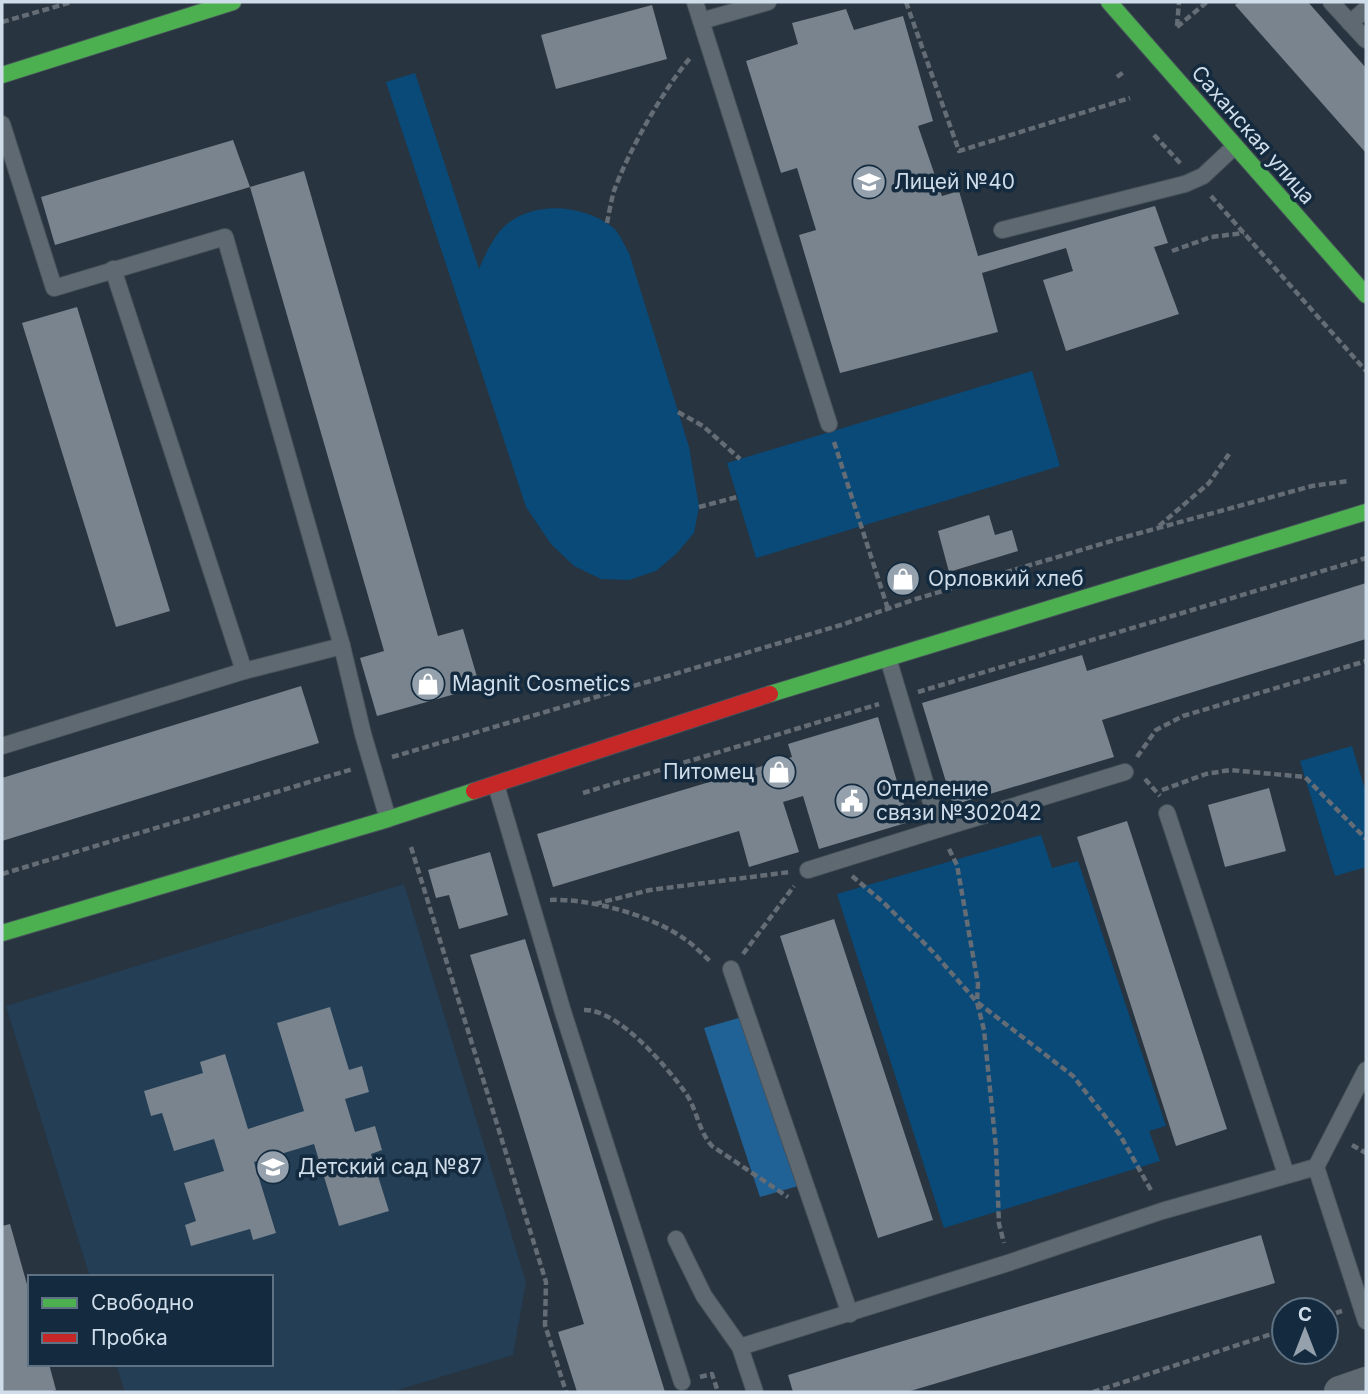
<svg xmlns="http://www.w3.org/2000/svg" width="1368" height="1394" font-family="Inter,sans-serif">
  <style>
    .built { fill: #233e55 }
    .green { fill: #094a79 }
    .forest { fill: #206196 }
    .building { fill: #79848e }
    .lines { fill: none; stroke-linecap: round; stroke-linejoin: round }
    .lane-casing { stroke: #47525b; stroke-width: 18 }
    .street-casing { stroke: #47525b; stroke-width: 33 }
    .fast-casing { stroke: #47525b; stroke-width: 18 }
    .jam-casing { stroke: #47525b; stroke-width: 18 }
    .path { stroke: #646c75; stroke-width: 4.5; stroke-dasharray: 7 3.5; stroke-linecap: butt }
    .lane { stroke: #5f6971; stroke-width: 16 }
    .street { stroke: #5f6971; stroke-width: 32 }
    .fast { stroke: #4caf50; stroke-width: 16 }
    .jam { stroke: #c62828; stroke-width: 16 }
    .labels { text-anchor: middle; stroke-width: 7; stroke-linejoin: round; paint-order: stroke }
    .street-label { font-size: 21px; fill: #cfddea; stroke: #142a3e }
    .poi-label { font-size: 21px; fill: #cfddea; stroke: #142a3e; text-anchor: start }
  </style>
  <rect width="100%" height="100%" fill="#28343f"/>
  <!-- built -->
  <path class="built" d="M 404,884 L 526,1282 L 513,1355 L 391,1392 L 125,1392 L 116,1364 L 271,1364 L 271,1277 L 90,1277 L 6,1006 Z"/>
  <!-- green -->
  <g class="green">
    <path d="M 415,73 L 479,269 C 484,257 491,242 500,231 C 527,200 580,203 611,226 C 619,231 624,245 629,253 L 689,447 L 699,507 L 694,533 L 676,554 L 656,571 L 629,580 L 601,579 L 574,566 L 551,544 L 526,507 L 386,82 Z"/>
    <path d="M 1032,371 L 1060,466 L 756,558 L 727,463 Z"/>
    <path d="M 1352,746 L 1366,793 L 1366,867 L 1335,876 L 1300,761 Z"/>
    <path d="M 1041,835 L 1052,868 L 1078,861 L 1166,1126 L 1149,1131 L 1160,1161 L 944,1228 L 837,894 Z"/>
  </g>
  <!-- forest -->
  <path class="forest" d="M 742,1017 L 798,1186 L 760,1197 L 704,1028 Z"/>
  <!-- building -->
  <g class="building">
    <path d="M 1239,2 L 1308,2 L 1366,68 L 1366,153 L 1235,5 Z"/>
    <path d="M 652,5 L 667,59 L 556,89 L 541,35 Z"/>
    <path d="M 846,9 L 854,30 L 903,16 L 933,121 L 918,126 L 942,196 L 959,191 L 978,256 L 1155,206 L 1168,243 L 1154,247 L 1179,314 L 1066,351 L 1043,280 L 1073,271 L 1066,248 L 982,273 L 998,332 L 840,373 L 799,235 L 816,230 L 797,168 L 781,173 L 746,61 L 798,44 L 792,23 Z"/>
    <path d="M 233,140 L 250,187 L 55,245 L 41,197 Z"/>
    <path d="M 304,171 L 438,636 L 463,629 L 480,687 L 377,716 L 360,658 L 384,651 L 250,187 Z"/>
    <path d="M 77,307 L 170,611 L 116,627 L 22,323 Z"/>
    <path d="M 989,515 L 995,535 L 1012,530 L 1018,551 L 949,572 L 938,531 Z"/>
    <path d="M 908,572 L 911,583 L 897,587 L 894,576 Z"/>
    <path d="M 1366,583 L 1366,639 L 1102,720 L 1114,757 L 953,805 L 922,703 L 1082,655 L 1087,671 Z"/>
    <path d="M 301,686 L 319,743 L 2,841 L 2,778 Z"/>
    <path d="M 878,717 L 909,822 L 819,849 L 803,796 L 783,802 L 799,852 L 749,867 L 739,831 L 553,887 L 537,834 L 792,757 L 788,744 Z"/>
    <path d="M 1269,788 L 1286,851 L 1225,867 L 1208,805 Z"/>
    <path d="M 1127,821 L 1227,1129 L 1176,1146 L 1077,837 Z"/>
    <path d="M 490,852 L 508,915 L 459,929 L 449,895 L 436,898 L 428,870 Z"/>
    <path d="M 834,919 L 933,1220 L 878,1238 L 780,936 Z"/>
    <path d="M 525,939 L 665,1392 L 577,1392 L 558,1332 L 584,1324 L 470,955 Z"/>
    <path d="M 330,1007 L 349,1070 L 362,1066 L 369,1092 L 345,1099 L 355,1132 L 375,1126 L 382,1150 L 371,1154 L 389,1211 L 339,1226 L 314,1144 L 254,1162 L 276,1233 L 253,1240 L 250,1229 L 191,1246 L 185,1225 L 196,1221 L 184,1183 L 224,1171 L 214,1139 L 174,1151 L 162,1113 L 151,1116 L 144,1091 L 203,1073 L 200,1062 L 225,1054 L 248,1129 L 304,1111 L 277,1023 Z"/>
    <path d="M 10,1224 L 30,1295 L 30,1364 L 49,1364 L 56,1390 L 48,1392 L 2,1392 L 2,1226 Z"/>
    <path d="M 1261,1235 L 1275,1283 L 907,1392 L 793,1392 L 788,1375 Z"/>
  </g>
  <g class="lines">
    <!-- lane casing -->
    <g class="lane-casing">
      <g id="lane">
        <path d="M 695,2 L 829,424"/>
        <path d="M 1331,2 L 1366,40"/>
        <path d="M 701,21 L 768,2"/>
        <path d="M 1350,23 L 1366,9"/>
        <path d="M 2,124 L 54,288 L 225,237 L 342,646 L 363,734 L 388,819"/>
        <path d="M 1002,230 L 1185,184 L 1203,176 L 1234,147"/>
        <path d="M 113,269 L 244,671"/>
        <path d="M 888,658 L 939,829 L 1125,772"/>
        <path d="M 2,746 L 244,671 L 342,646"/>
        <path d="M 496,785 L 563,1012 L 682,1382"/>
        <path d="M 1167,813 L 1286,1174"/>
        <path d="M 808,870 L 939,829"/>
        <path d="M 731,969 L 850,1314"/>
        <path d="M 1316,1167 L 1366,1321"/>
        <path d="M 676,1239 L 704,1296 L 740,1347 L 755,1392"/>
        <path d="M 740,1347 L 1008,1263 L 1162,1211 L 1316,1167 L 1366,1070"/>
      </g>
    </g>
    <!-- street casing -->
    <g class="street-casing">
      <path id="street" d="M 1340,1392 L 1366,1383"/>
    </g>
    <!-- fast casing -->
    <g class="fast-casing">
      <g id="fast">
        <path d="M 1109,2 L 1366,295"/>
        <path d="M 2,75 L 233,2"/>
        <path d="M 770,694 L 1366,512"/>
        <path d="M 2,933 L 388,819 L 474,791"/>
      </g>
    </g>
    <!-- jam casing -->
    <g class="jam-casing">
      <path id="jam" d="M 474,791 L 770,694"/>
    </g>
    <!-- path -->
    <g class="path">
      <path d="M 906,2 L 959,151 L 1130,98"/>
      <path d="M 2,22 L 72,2"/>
      <path d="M 1177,26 L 1179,2"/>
      <path d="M 1177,27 L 1207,2"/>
      <path d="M 1117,77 L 1125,71"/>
      <path d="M 1154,135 L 1181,164"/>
      <path d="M 1211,196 L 1366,371"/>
      <path d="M 607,223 C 609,213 611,201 614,191 C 628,152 664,88 691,57"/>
      <path d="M 1172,251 L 1211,237 L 1244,233"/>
      <path d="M 678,412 L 703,426 L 740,459"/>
      <path d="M 834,442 L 888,609"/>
      <path d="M 699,507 L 737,497"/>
      <path d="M 1159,526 L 1209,483 L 1229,454"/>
      <path d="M 918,692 L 1366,558"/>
      <path d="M 392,757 L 841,625 L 916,599 L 1118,539 L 1312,486 L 1348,481"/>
      <path d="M 1137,757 L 1156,730 L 1183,716 L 1366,661"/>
      <path d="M 1145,779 L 1160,796"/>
      <path d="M 1162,790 L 1206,774 L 1230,770 L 1305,777 L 1366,839"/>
      <path d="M 583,793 L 879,704"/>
      <path d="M 411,847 L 546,1282 L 545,1325 L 566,1392"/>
      <path d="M 949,849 L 957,865 L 978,984 L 977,1002 L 984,1030 L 996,1148 L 999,1224 L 1004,1243"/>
      <path d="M 2,874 L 353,769"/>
      <path d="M 852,876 L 884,903 L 933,952 L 977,1002 L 1073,1076 L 1120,1135 L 1152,1192"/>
      <path d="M 550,900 C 590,898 654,916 686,940 C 695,946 703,955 711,962"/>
      <path d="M 595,904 L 650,890 L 790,872"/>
      <path d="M 743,954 L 794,886"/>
      <path d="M 584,1010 C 618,1009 666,1066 685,1092 C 697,1109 698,1130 712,1146 L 788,1197"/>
      <path d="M 1352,1145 L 1366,1153"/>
      <path d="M 1326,1316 L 1342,1311"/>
      <path d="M 700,1377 L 712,1374 L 718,1392"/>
      <path d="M 1093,1392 L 1284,1330"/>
    </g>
    <!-- lane -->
    <use href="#lane" class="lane"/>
    <!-- street -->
    <use href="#street" class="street"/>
    <!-- fast -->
    <use href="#fast" class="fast"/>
    <!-- jam -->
    <use href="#jam" class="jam"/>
  </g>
  <!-- icons -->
  <defs>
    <g id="school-disc" transform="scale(1.75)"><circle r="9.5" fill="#95a2ae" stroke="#142a3e"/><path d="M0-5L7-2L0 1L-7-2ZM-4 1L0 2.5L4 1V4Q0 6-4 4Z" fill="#fff"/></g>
    <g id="shop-disc" transform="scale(1.75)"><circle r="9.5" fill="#95a2ae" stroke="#142a3e"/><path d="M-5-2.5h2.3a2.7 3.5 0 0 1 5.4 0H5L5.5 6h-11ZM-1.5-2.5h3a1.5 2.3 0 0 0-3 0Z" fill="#fff"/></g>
    <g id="civic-disc" transform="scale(1.75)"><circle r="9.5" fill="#95a2ae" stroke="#142a3e"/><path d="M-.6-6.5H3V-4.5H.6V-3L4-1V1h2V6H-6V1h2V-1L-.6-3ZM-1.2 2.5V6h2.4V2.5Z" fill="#fff"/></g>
  </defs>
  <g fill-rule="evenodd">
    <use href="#school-disc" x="869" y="182"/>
    <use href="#shop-disc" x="903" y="579"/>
    <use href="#shop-disc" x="428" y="684"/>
    <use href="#shop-disc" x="779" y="772"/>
    <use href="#civic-disc" x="852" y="801"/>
    <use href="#school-disc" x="273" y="1167"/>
  </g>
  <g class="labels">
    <!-- street labels -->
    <g class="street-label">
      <text transform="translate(1253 135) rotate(49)" y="7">Саханская улица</text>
    </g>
    <!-- poi labels -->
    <g class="poi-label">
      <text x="894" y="189">Лицей №40</text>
      <text x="928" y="586">Орловкий хлеб</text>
      <text x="452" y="691">Magnit Cosmetics</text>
      <text x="754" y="779" text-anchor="end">Питомец</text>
      <text x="876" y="796">Отделение<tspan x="876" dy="24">связи №302042</tspan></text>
      <text x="298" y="1174">Детский сад №87</text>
    </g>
  </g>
  <!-- border -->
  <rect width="1368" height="1394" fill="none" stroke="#cfddea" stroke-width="7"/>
  <!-- legend -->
  <rect x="28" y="1275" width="245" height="91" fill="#142a3e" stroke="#5f7283" stroke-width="2"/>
  <rect x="42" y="1298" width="35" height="10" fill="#4caf50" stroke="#5f7283" stroke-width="2"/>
  <text x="91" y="1310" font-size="21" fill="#cfddea">Свободно</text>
  <rect x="42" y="1333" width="35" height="10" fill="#c62828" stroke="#5f7283" stroke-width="2"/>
  <text x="91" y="1345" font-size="21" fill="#cfddea">Пробка</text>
  <!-- north arrow -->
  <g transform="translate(1305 1331)"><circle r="33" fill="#142a3e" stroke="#5f7283" stroke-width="2"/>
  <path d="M0-5L12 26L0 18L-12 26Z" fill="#95a2ae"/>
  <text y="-10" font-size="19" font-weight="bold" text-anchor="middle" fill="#cfddea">С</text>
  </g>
</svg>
